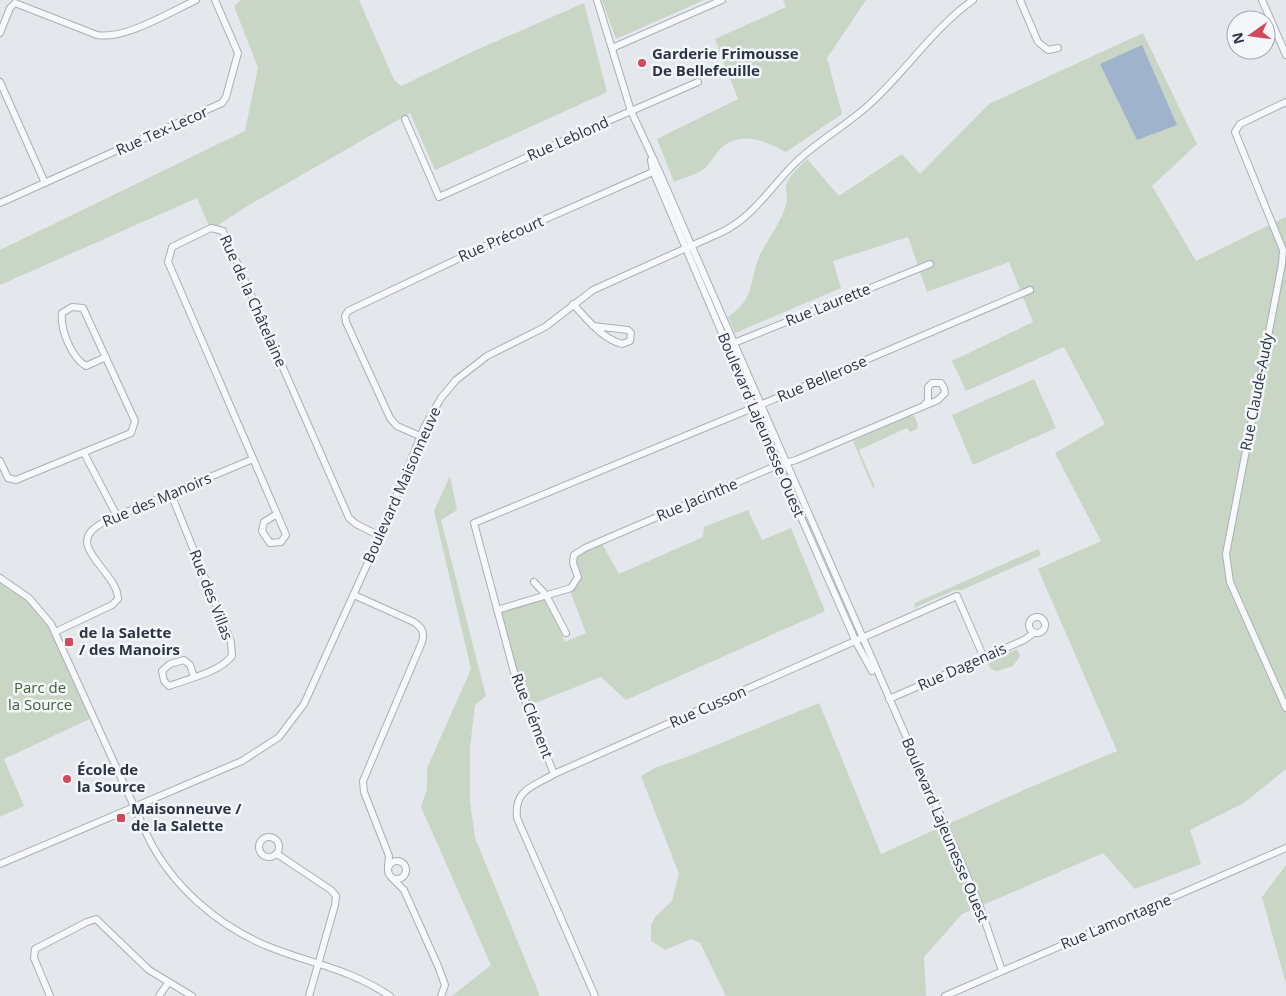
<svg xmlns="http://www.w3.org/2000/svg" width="1286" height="996" font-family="'Open Sans',sans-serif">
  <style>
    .green { fill: #c9d6c5 }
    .water { fill: #9fb4cc }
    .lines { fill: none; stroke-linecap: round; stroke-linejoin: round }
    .minor-casing { stroke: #a9aeb7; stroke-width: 8 }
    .minor { stroke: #f7f8fa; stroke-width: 6 }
    .poi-dot { fill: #d1495b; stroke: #f4f6f9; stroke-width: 2 }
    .labels { text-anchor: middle; stroke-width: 5; stroke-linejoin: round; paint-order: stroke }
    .poi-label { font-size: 15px; font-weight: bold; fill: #2b3445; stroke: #f4f6f9; text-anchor: start }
    .street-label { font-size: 15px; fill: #2b3445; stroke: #f4f6f9 }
    .park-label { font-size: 15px; fill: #3f6138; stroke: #f4f6f9 }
  </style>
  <rect width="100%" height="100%" fill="#e4e7ec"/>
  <!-- green -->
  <g class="green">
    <path d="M 241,0 L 359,0 L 394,80 L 401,86 L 474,51 L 584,3 L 607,92 L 435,170 L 410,113 L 249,205 L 217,226 L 209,226 L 197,198 L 0,285 L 0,250 L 245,131 L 258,68 L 234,6 Z"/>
    <path d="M 602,0 L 704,0 L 616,39 Z"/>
    <path d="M 783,0 L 866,0 L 827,58 L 842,114 L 786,152 C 765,141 742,130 721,148 C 715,154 712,161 706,167 C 699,174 684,178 674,182 L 657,139 L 738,99 L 715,39 L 786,7 Z"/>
    <path d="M 1143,33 L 1197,144 L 1152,186 L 1196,261 L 1286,217 L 1286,769 L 1244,803 L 1190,830 L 1201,864 L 1135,889 L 1103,853 L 962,914 L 924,957 L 926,996 L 726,996 L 700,943 L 691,939 L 665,950 L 651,941 L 651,925 L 656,916 L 672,901 L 679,874 L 641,776 L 657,767 L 689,756 L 819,703 L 881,854 L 1033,786 L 1117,751 L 1038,569 L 1101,541 L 1055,453 L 1105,424 L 1064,347 L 966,391 L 952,361 L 1033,322 L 1009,262 L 927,292 L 908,237 L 833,261 L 841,288 L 735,333 L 728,317 C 757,296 748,283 760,255 C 768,239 779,225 785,208 C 788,201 787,197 786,190 C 785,178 800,167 807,159 L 839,196 L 902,154 L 920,174 L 989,104 Z"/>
    <path d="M 1034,379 L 1056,428 L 973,465 L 952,415 Z"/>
    <path d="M 911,415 L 915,417 L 918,425 L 917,429 L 910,432 L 907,428 L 859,450 L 875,487 L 873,488 L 853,441 Z"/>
    <path d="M 450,476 L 457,510 L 441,520 L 486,696 L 475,705 L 470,748 L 470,802 L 475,838 L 540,996 L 452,996 L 491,965 L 421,807 L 427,789 L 427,768 L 471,669 L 434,511 Z"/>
    <path d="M 748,510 L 762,540 L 791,528 L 825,611 L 626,700 L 601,677 L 530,705 L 515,677 L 497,610 L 547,597 L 565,642 L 586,633 L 569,588 L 578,576 L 575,555 L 601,542 L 619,574 L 703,537 L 704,527 Z"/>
    <path d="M 1038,549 L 1041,554 L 1039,556 L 962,590 L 955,590 L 914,608 L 915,603 Z"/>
    <path d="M 0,578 L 19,590 L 51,624 L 94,717 L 4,759 L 24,806 L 0,817 Z"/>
    <path d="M 1017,649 L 1020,656 L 1013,666 L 997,671 L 991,669 L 987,662 Z"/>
    <path d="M 1286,865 L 1286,984 L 1262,897 Z"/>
  </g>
  <!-- water -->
  <path class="water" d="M 1142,45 L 1177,125 L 1137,140 L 1100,64 Z"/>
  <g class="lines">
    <!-- minor casing -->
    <g class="minor-casing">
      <g id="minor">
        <path d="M 597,0 L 631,111 L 658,169 L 978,901 L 1002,971"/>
        <path d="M 1020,0 L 1038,42 L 1048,50 L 1058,48"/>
        <path d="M 1262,0 L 1286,55"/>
        <path d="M 0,33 L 10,8 L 15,3 L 97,35 C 125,40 170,12 196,0"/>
        <path d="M 612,48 L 722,0"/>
        <path d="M 0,82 L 45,183"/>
        <path d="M 1286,102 L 1240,124 L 1235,132 L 1283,250 L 1282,264 L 1226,554 L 1230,582 L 1286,708"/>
        <path d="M 405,119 L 439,197 L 585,131 L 698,82"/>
        <path d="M 651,160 L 653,171 L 778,465 L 856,642 L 872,671"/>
        <path d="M 0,203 L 222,103 L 226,97 L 238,53 L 215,0"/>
        <path d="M 573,304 C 587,319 601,338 622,344 L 630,341 L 631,333 L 628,330 L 593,326"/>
        <path d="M 729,345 L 930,264"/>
        <path d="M 420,436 L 397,426 L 390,418 L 346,322 L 345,316 L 348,311 L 500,239 L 655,171"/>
        <path d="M 84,453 L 117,516"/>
        <path d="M 0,461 L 8,478 L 16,480 L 131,433 L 135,421 L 83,308 L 72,307 L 62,313 C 60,330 72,358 86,366 L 106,357"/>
        <path d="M 171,494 L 231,642 L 232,656 C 218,673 190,678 169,686 L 164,681 L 162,671 L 170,664 L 184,660 L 190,665 L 194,677"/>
        <path d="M 277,514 L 264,522 L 262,531 L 270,543 L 281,542 L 286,535 L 277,514 L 168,262 L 172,247 L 211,228 L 223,231 L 349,518 L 356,524 L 380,536"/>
        <path d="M 0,578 L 29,598 L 51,624 L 148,837 C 172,886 217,925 267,946 C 311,964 348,968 390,996"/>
        <path d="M 534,582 L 546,595 L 566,633"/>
        <path d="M 354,595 L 414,622 C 422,628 425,632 422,642 L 363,781 L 364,792 L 389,856 L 388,866"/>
        <path d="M 497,610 L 571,588 L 578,577 L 573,563 L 574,555 L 585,548 L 778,465 L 796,460 L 938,400 L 945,393 L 944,388 L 941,383 L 932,383 L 928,387 L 928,401 L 925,404"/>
        <circle cx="1037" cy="625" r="8"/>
        <path d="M 55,632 L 112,605 L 118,599 C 118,573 67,547 96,527 C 102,522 110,519 117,516 L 253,459"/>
        <path d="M 889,699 L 1024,640 L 1034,633"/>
        <path d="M 554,774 L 957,596 L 984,658"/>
        <circle cx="269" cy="847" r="10"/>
        <path d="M 277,854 L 331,890 L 336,896 L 335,905 L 309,996"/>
        <circle cx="397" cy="870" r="9"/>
        <path d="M 0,864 L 242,761 L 279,737 L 304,704 L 380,536 L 424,428 L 441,398 L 456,380 L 487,356 L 545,327 L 593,290 L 722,232 C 753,217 770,188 794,164 C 818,140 850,124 874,100 C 908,68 935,27 973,0"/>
        <path d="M 392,878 L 404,890 L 438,966 L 445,985 L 441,996"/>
        <path d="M 50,996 L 34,958 L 35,949 L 87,922 L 96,919 L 149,970 L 192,996"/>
        <path d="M 159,996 L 168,983"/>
        <path d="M 595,996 L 517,818 C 514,789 533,787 554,774 L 515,676 L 474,523 L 760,405 L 1030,290"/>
        <path d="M 945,996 L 1286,848"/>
      </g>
    </g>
    <!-- minor -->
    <use href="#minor" class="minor"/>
  </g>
  <!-- markers -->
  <g class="poi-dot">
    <circle cx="642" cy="63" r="5"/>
    <rect x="64" y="637" width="10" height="10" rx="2.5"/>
    <circle cx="67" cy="779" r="5"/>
    <rect x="116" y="813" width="10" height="10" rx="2.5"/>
  </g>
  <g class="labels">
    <!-- poi labels -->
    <g class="poi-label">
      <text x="652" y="59">Garderie Frimousse<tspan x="652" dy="17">De Bellefeuille</tspan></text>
      <text x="79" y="638">de la Salette<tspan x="79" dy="17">/ des Manoirs</tspan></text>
      <text x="77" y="775">École de<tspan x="77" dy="17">la Source</tspan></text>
      <text x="131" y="814">Maisonneuve /<tspan x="131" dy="17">de la Salette</tspan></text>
    </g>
    <!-- street labels -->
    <g class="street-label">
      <text transform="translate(162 131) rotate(-24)" y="5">Rue Tex-Lecor</text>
      <text transform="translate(568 139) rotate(-24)" y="5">Rue Leblond</text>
      <text transform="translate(501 239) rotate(-24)" y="5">Rue Précourt</text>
      <text transform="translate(253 301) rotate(66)" y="5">Rue de la Châtelaine</text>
      <text transform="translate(828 305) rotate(-22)" y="5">Rue Laurette</text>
      <text transform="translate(822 379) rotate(-23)" y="5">Rue Bellerose</text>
      <text transform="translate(1257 392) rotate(-79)" y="5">Rue Claude-Audy</text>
      <text transform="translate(761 425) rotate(67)" y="5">Boulevard Lajeunesse Ouest</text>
      <text transform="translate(402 485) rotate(-66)" y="5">Boulevard Maisonneuve</text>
      <text transform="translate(157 500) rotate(-23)" y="5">Rue des Manoirs</text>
      <text transform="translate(697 500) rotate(-23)" y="5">Rue Jacinthe</text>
      <text transform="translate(211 595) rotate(69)" y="5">Rue des Villas</text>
      <text transform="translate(962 667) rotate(-24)" y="5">Rue Dagenais</text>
      <text transform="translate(708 707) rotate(-24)" y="5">Rue Cusson</text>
      <text transform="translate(532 716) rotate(69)" y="5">Rue Clément</text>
      <text transform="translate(945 830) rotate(67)" y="5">Boulevard Lajeunesse Ouest</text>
      <text transform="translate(1116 922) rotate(-23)" y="5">Rue Lamontagne</text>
    </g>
    <!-- park labels -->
    <g class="park-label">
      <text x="40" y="693">Parc de<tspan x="40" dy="17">la Source</tspan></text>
    </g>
  </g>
  <!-- north arrow -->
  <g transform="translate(1251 35) rotate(256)"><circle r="24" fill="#f4f6f9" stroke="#a4a8b1"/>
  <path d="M0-4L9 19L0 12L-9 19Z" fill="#d1495b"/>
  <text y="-8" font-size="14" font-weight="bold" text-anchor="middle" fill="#2b3445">N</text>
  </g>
</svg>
